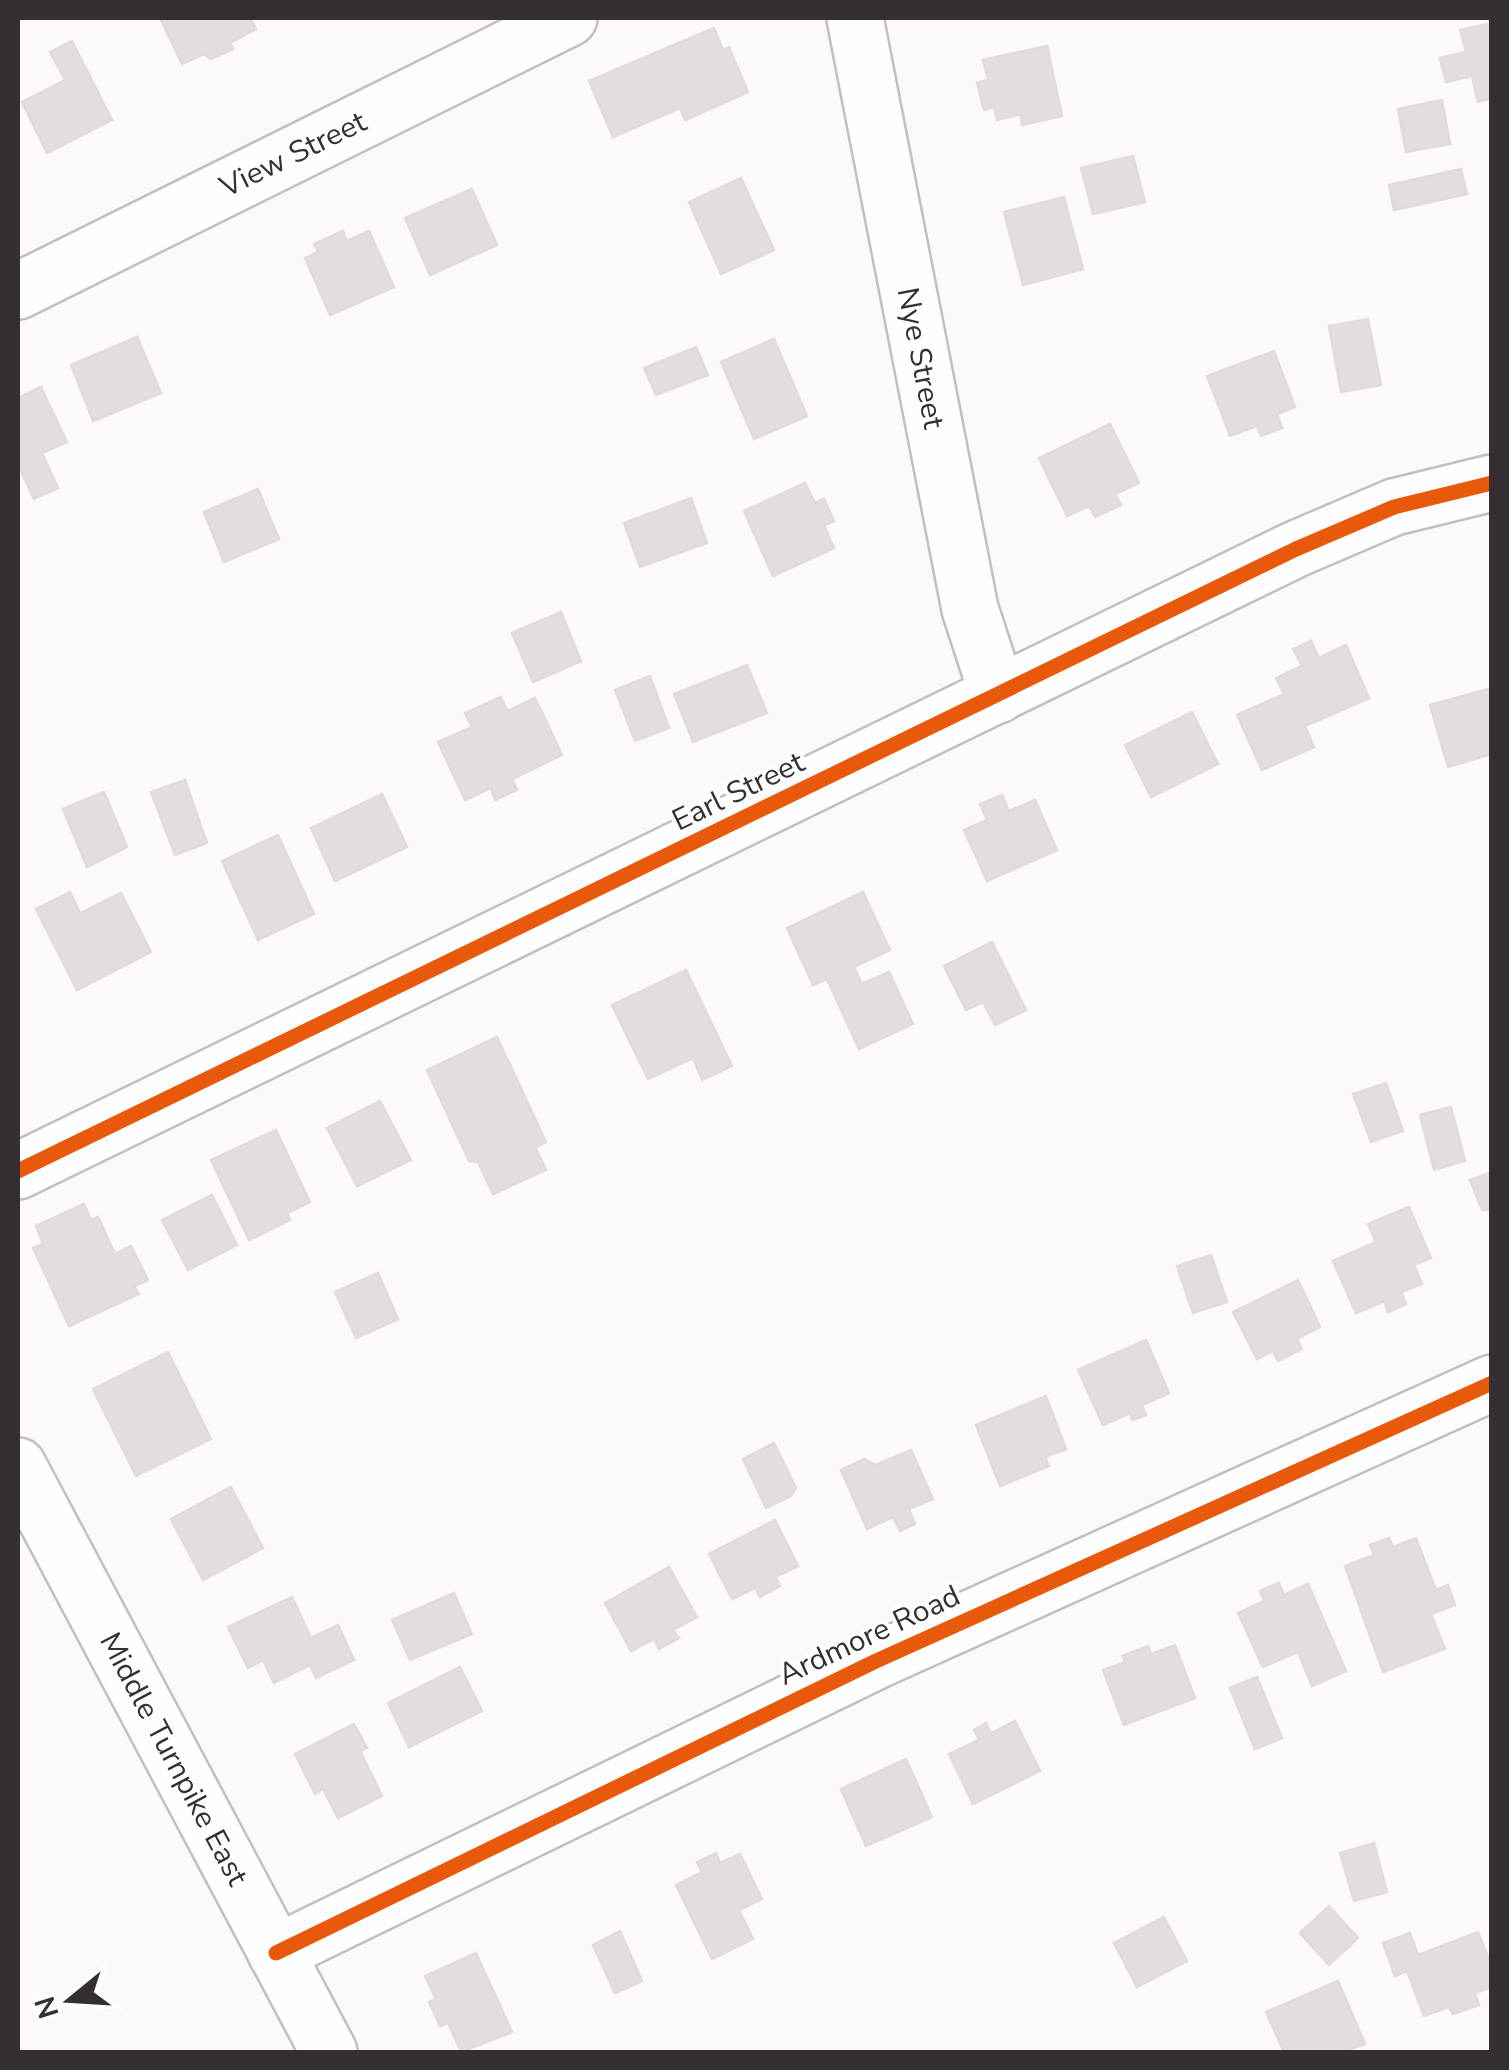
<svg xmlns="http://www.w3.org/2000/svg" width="1509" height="2070" font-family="'Nunito Sans',sans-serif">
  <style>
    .building { fill: #e3dde3; stroke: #dfdadf; stroke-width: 2.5 }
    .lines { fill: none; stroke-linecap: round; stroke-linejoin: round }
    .minor-casing { stroke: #c3bec3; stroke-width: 60 }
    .major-casing { stroke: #c3bec3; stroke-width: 60 }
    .minor { stroke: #fffeff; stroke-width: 55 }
    .major { stroke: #fffeff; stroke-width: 55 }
    .cycleway-casing { stroke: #fff; stroke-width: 21 }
    .cycleway { stroke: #e8590c; stroke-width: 15 }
    .labels { text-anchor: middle; stroke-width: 8; stroke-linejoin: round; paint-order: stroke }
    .street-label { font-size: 30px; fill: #352e35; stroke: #fff }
  </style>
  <rect width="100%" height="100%" fill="#fcf8fc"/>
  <!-- building -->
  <g class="building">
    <path d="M 160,18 L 250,18 L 256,29 L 230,43 L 233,49 L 211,59 L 204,54 L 182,64 Z"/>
    <path d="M 1492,23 L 1492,98 L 1478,102 L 1472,76 L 1446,82 L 1440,58 L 1466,52 L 1460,30 Z"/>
    <path d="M 714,28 L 723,50 L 729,47 L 748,92 L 685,120 L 680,108 L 613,137 L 589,81 Z"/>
    <path d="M 72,41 L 112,120 L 47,153 L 22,102 L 65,80 L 50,52 Z"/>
    <path d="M 1047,46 L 1062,116 L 1022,125 L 1021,114 L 997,120 L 994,107 L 984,110 L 977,83 L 988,80 L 983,60 Z"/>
    <path d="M 1442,100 L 1450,144 L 1406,152 L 1398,109 Z"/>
    <path d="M 1133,156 L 1145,202 L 1093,214 L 1081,168 Z"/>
    <path d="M 1461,169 L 1467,194 L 1394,210 L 1389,185 Z"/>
    <path d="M 741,178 L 774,250 L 721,274 L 689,202 Z"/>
    <path d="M 472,189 L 497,245 L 430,275 L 405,218 Z"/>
    <path d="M 1064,197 L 1083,269 L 1023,285 L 1004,212 Z"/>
    <path d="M 343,231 L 347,241 L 369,231 L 394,287 L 330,315 L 305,258 L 318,252 L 314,244 Z"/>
    <path d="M 1368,319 L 1381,385 L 1341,392 L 1329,326 Z"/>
    <path d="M 137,337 L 161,393 L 93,421 L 71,365 Z"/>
    <path d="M 774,339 L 807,416 L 754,439 L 721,362 Z"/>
    <path d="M 696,347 L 708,375 L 656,395 L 644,368 Z"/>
    <path d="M 1274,351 L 1295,407 L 1277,414 L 1282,428 L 1261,436 L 1257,426 L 1230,436 L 1207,376 Z"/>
    <path d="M 41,387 L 67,442 L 42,453 L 58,488 L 34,499 L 18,465 L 18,398 Z"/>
    <path d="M 1110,424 L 1139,483 L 1115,494 L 1121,505 L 1095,517 L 1089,506 L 1067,516 L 1039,458 Z"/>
    <path d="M 805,483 L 815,503 L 824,499 L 834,521 L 824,525 L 834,548 L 773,576 L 744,511 Z"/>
    <path d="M 258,489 L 279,539 L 224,562 L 204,512 Z"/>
    <path d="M 691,498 L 707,543 L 640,567 L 624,523 Z"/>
    <path d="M 561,612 L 581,661 L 533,682 L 512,633 Z"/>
    <path d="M 1311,641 L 1319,658 L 1346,645 L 1369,698 L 1305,726 L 1314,747 L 1262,770 L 1237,715 L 1284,694 L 1276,678 L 1302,666 L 1293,649 Z"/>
    <path d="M 747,665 L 767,713 L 693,742 L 674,694 Z"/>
    <path d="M 650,676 L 669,728 L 635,741 L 615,690 Z"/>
    <path d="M 1492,688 L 1492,754 L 1448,767 L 1430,705 Z"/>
    <path d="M 501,697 L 507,711 L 535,698 L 562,755 L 512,779 L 517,790 L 495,800 L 491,788 L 465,800 L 438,742 L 472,727 L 465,713 Z"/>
    <path d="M 1192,712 L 1218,764 L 1151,797 L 1125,745 Z"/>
    <path d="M 185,780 L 207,843 L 175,855 L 151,792 Z"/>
    <path d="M 104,792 L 127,847 L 87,867 L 63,809 Z"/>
    <path d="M 382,794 L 407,847 L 335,881 L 311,828 Z"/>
    <path d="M 1002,795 L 1009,811 L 1035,800 L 1057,850 L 987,881 L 964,830 L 987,820 L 980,804 Z"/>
    <path d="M 278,835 L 314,914 L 258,940 L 222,861 Z"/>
    <path d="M 70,892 L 80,913 L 121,893 L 151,952 L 77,990 L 36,909 Z"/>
    <path d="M 863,892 L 890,950 L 854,967 L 862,984 L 889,972 L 913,1024 L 859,1049 L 827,979 L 813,985 L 787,928 Z"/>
    <path d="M 992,942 L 1026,1010 L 995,1025 L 983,1002 L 966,1010 L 944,966 Z"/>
    <path d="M 686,970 L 732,1066 L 702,1080 L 693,1058 L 648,1079 L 612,1005 Z"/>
    <path d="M 497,1037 L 546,1142 L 535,1147 L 546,1170 L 493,1194 L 478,1162 L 469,1161 L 427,1070 Z"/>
    <path d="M 1386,1083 L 1403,1131 L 1371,1142 L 1353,1094 Z"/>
    <path d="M 380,1101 L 411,1160 L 357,1186 L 327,1128 Z"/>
    <path d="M 1451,1107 L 1465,1161 L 1434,1170 L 1420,1115 Z"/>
    <path d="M 276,1130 L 310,1202 L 287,1213 L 290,1220 L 249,1240 L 211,1160 Z"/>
    <path d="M 1492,1172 L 1492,1209 L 1482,1210 L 1470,1180 Z"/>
    <path d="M 212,1195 L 237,1245 L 188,1270 L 162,1220 Z"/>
    <path d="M 84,1204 L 91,1220 L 98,1217 L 115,1254 L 131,1246 L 148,1280 L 134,1286 L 139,1294 L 69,1326 L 33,1248 L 43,1244 L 36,1226 Z"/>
    <path d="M 1409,1207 L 1431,1258 L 1414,1265 L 1422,1284 L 1401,1292 L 1406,1304 L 1388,1312 L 1384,1301 L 1356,1313 L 1333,1261 L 1376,1242 L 1368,1224 Z"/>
    <path d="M 1211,1255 L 1227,1302 L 1193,1313 L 1177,1266 Z"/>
    <path d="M 378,1273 L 398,1319 L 356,1338 L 335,1292 Z"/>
    <path d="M 1298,1280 L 1320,1327 L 1297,1339 L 1302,1349 L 1278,1361 L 1273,1351 L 1257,1359 L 1233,1312 Z"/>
    <path d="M 1146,1340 L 1169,1393 L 1142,1405 L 1146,1415 L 1132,1420 L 1130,1413 L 1103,1425 L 1078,1370 Z"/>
    <path d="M 168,1352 L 211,1439 L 136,1476 L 93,1389 Z"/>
    <path d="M 1046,1396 L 1066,1449 L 1045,1457 L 1049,1466 L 1000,1486 L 976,1425 Z"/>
    <path d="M 774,1443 L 796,1488 L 791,1496 L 766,1508 L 743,1459 Z"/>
    <path d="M 911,1450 L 933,1499 L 909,1509 L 915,1524 L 900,1531 L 893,1517 L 867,1529 L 841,1470 L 864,1459 L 875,1465 Z"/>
    <path d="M 231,1487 L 263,1548 L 203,1580 L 171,1519 Z"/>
    <path d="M 775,1520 L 798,1566 L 776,1577 L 780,1586 L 760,1597 L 755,1588 L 732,1599 L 709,1554 Z"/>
    <path d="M 1389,1538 L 1393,1547 L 1416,1538 L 1436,1590 L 1448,1585 L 1455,1605 L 1431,1614 L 1445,1649 L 1383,1672 L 1345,1566 L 1374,1555 L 1370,1545 Z"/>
    <path d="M 669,1567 L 697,1617 L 673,1630 L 679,1638 L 659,1649 L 654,1639 L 631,1651 L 605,1603 Z"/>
    <path d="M 1279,1583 L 1284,1595 L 1308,1584 L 1346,1671 L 1312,1686 L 1298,1652 L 1263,1667 L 1238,1613 L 1264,1601 L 1260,1591 Z"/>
    <path d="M 454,1593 L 472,1634 L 410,1660 L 392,1620 Z"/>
    <path d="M 292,1597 L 311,1638 L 338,1625 L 354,1660 L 316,1678 L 310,1665 L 274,1683 L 263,1660 L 248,1668 L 228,1627 Z"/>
    <path d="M 1175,1645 L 1195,1698 L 1124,1725 L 1103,1670 L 1125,1662 L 1122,1656 L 1148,1646 L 1151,1654 Z"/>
    <path d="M 460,1667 L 482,1711 L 409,1747 L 388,1703 Z"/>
    <path d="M 1257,1677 L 1282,1738 L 1255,1749 L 1230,1688 Z"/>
    <path d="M 1015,1721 L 1040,1771 L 973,1804 L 949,1754 L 979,1740 L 974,1730 L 986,1723 L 991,1733 Z"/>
    <path d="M 354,1724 L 367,1748 L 360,1751 L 382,1796 L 338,1818 L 323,1789 L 315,1794 L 295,1754 Z"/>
    <path d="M 906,1759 L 932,1817 L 866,1846 L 841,1789 Z"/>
    <path d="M 1374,1843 L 1387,1892 L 1354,1901 L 1340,1853 Z"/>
    <path d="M 716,1853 L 720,1863 L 740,1854 L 762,1899 L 739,1910 L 753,1939 L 712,1959 L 676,1885 L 702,1872 L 697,1862 Z"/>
    <path d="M 1329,1906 L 1358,1938 L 1329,1965 L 1300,1933 Z"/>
    <path d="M 1164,1917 L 1187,1961 L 1137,1987 L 1114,1943 Z"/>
    <path d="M 620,1931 L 642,1981 L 615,1993 L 593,1945 Z"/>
    <path d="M 1478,1932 L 1492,1967 L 1492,1987 L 1475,1993 L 1479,2005 L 1453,2014 L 1449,2007 L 1424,2016 L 1407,1971 L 1395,1976 L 1383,1943 L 1410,1933 L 1418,1955 Z"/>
    <path d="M 476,1953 L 512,2032 L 461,2052 L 448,2023 L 440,2026 L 429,2002 L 436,1999 L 425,1976 Z"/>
    <path d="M 1338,1981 L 1365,2044 L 1343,2052 L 1284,2052 L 1266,2012 Z"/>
  </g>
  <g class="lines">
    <!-- minor casing -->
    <g class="minor-casing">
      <g id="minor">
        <path d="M 855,18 L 970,609 L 998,695"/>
        <path d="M 18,291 L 569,18"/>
        <path d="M 18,1171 L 1296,549 L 1394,507 L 1492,483"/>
        <path d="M 276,1953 L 876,1661 L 1492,1383"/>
      </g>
    </g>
    <!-- major casing -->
    <g class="major-casing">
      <path id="major" d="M 18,1466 L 329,2052"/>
    </g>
    <!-- minor -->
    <use href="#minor" class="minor"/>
    <!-- major -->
    <use href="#major" class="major"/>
    <!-- cycleway casing -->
    <g class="cycleway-casing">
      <g id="cycleway">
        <path d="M 18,1171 L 1296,549 L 1394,507 L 1492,483"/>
        <path d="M 276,1953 L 876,1661 L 1492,1383"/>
      </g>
    </g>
    <!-- cycleway -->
    <use href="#cycleway" class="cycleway"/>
  </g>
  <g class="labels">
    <!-- street labels -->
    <g class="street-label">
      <text transform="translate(293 154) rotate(-26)" y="10">View Street</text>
      <text transform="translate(921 358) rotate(79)" y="10">Nye Street</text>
      <text transform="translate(738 791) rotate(-26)" y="10">Earl Street</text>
      <text transform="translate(869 1635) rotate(-25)" y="10">Ardmore Road</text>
      <text transform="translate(174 1759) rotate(62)" y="10">Middle Turnpike East</text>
    </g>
  </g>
  <!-- border -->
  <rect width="1509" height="2070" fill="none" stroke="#352e35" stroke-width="40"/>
  <!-- north arrow -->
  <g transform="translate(70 2000) rotate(252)" stroke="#ffffff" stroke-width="8" paint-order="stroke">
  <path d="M0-8L18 38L0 25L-18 38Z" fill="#352e35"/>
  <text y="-15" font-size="28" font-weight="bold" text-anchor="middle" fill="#352e35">N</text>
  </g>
</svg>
